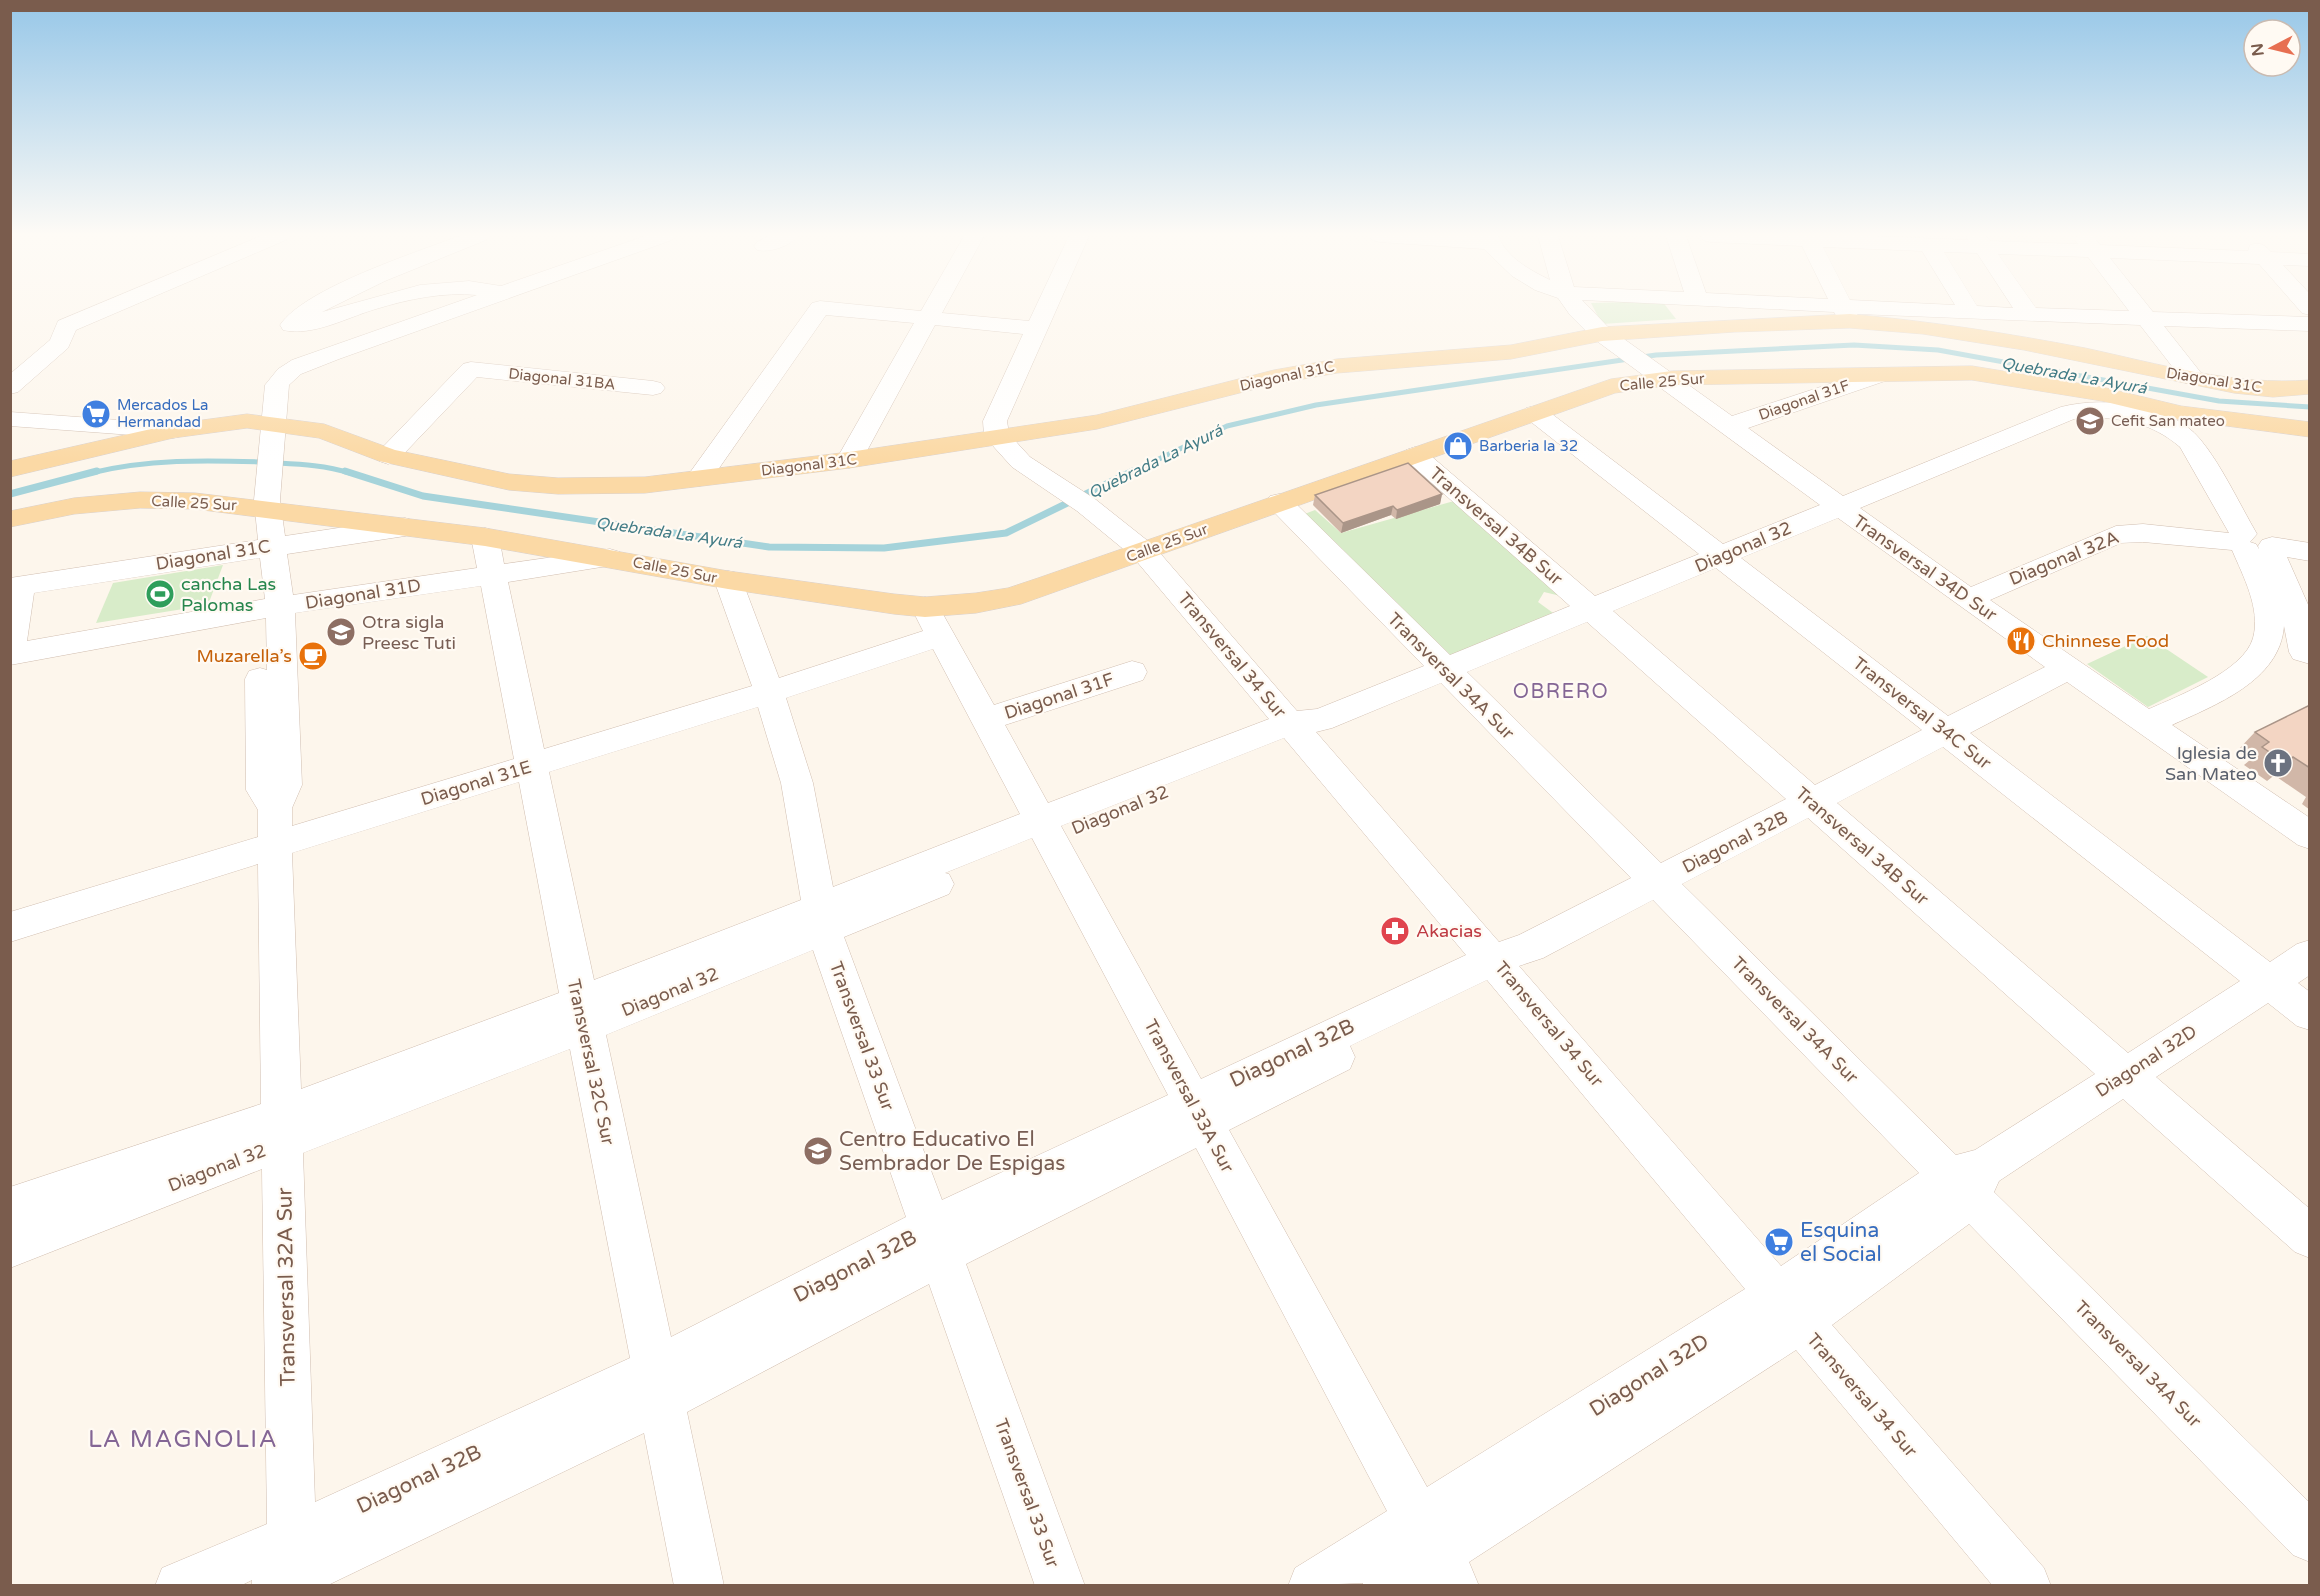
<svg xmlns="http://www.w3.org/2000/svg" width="2320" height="1596" font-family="'Varela Round',sans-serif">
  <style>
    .green { fill: #d8ecc9 }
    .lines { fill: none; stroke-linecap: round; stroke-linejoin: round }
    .stream-far1 { stroke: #a5d3da; stroke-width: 5 }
    .stream { stroke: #a5d3da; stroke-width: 7 }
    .minor-casing { stroke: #d1beb0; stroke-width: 1 }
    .major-casing { stroke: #dad1cd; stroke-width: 1 }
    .minor { fill: #fff; fill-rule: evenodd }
    .major { fill: #fbd9a5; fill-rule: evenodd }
    .wall { fill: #d1b7a8 }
    .shaded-wall { fill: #aa9588 }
    .building { fill: #f3d5c3; stroke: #aa9588; stroke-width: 1.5 }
    .labels { text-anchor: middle; stroke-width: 4.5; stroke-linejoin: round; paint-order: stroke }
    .far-street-label { font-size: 15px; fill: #7a5c4d; stroke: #fffaf3 }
    .far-shop-label { font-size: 15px; fill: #366cbe; stroke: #fffaf3; text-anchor: start }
    .far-education-label { font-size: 15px; fill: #785e54; stroke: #fffaf3; text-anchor: start }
    .far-water-label { font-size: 16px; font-style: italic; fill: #437c86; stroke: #fffaf3 }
    .street-label { font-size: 18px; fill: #7a5c4d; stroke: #fffaf3 }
    .leisure-label { font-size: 18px; fill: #27864d; stroke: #fffaf3; text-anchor: start }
    .education-label { font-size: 18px; fill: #785e54; stroke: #fffaf3; text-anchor: start }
    .food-label { font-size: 18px; fill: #c56008; stroke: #fffaf3; text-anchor: start }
    .worship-label { font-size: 18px; fill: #5b616d; stroke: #fffaf3; text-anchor: end }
    .health-label { font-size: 18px; fill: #be3a42; stroke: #fffaf3; text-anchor: start }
    .neighbourhood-label { font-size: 20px; letter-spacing: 1.5px; fill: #846695; stroke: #fffaf3 }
    .near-street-label { font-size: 21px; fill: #7a5c4d; stroke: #fffaf3 }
    .near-education-label { font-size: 21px; fill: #785e54; stroke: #fffaf3; text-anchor: start }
    .near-shop-label { font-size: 21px; fill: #366cbe; stroke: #fffaf3; text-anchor: start }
    .near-neighbourhood-label { font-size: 24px; letter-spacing: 1.5px; fill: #846695; stroke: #fffaf3 }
  </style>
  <rect width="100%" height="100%" fill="#fdf6ec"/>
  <!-- green -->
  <g class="green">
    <path d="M 1662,301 L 1676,319 L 1602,324 L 1591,303 Z"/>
    <path d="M 1461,499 L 1569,598 L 1544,592 L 1538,602 L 1560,618 L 1449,661 L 1302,515 L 1315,510 L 1341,533 Z"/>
    <path d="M 223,565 L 208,605 L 96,623 L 113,583 Z"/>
    <path d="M 2147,636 L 2208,677 L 2148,707 L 2087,664 Z"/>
  </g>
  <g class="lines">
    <!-- stream-far1 -->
    <g class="stream-far1">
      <path d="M 91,473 C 147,459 206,460 263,462 C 293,464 321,464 350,473"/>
      <path d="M 1130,473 L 1227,426 L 1316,405 L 1656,355 L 1854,345 L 1938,350 L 2219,401 L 2310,407"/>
    </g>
    <!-- stream -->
    <g class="stream">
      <path d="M 345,471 L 423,496 L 769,547 L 884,548 L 1006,533 L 1133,471"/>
      <path d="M 10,494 L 97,471"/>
    </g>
    <!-- minor casing -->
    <g class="minor-casing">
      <g id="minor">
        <path d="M 261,236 L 289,236 L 286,240 L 76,330 L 68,348 L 18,392 L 10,394 L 10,374 L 50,340 L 58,321 Z"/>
        <path d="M 459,236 L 489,236 L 486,240 L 385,281 L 322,312 L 420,285 L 469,281 L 501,286 L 645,236 L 675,236 L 672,240 L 339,359 L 301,374 L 289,385 L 280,500 L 285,536 L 405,518 L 415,521 L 419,527 L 415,533 L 405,536 L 287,554 L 293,595 L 477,568 L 471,537 L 475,531 L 485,528 L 495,531 L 499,537 L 504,564 L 610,549 L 620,552 L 624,558 L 620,564 L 508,582 L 544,749 L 752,686 L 714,580 L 718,573 L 728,571 L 738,573 L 742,580 L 779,678 L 923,631 L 911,607 L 915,600 L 925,597 L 935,600 L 994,705 L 1132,661 L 1143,664 L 1147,672 L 1143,680 L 1005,725 L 1048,803 L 1269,719 L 1133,557 L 1077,511 L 1012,467 L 984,436 L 983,421 L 1023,334 L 935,325 L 862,460 L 858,465 L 849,468 L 840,465 L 836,460 L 914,323 L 826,315 L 708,484 L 699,486 L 690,484 L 686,478 L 812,303 L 820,301 L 921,311 L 964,236 L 984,236 L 942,313 L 1029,321 L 1069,236 L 1089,236 L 1007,421 L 1009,434 L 1030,457 L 1095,499 L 1153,545 L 1297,711 L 1317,709 L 1424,666 L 1270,508 L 1266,502 L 1270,496 L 1279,494 L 1288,496 L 1450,655 L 1570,606 L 1406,460 L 1402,455 L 1406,450 L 1415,447 L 1424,450 L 1595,596 L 1699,554 L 1526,418 L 1523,413 L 1526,408 L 1535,406 L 1544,408 L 1723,544 L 1820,505 L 1594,339 L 1570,315 L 1558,298 L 1535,290 L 1512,276 L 1484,249 L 1379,242 L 1372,240 L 1369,236 L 1498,236 C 1507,258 1530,270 1550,280 L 1538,236 L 1558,236 L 1574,287 L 1684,292 L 1666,236 L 1686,236 L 1706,293 L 1828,299 L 1802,246 L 1710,242 L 1703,240 L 1700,236 L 1871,236 L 1968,240 L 1966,236 L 1986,236 L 1990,241 L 2078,244 L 2075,240 L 2077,236 L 2093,236 L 2100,245 L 2248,251 L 2250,245 C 2260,242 2264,244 2271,252 L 2310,254 L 2310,266 L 2283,265 L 2310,294 L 2310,315 L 2302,313 L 2259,264 L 2110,258 L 2153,312 L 2310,317 L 2310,331 L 2164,326 L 2205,378 L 2201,383 L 2185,383 L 2140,325 L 1857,314 L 1861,321 L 1858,326 L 1842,326 L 1834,312 L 1582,300 L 1610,329 L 1732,416 L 1872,370 L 1888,370 L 1892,375 L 1888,380 L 1748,428 L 1843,496 L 2061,407 C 2103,396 2170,403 2200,439 C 2221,464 2240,505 2257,534 L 2250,542 L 2256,544 L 2259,549 L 2258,546 L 2262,540 L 2272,537 L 2310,543 L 2310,561 L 2287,557 L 2310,609 L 2310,664 L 2293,659 L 2289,652 L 2284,626 C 2280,681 2215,705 2172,725 L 2310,818 L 2310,849 L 2298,845 L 2067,682 L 1970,733 L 2270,962 L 2297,944 L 2310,940 L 2310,975 L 2298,983 L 2310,992 L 2310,1030 L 2297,1026 L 2268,1003 L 2156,1077 L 2310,1209 L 2310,1258 L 2295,1252 L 2123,1099 L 1999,1181 L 1994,1192 L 2310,1503 L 2310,1562 L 2293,1555 L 1969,1224 L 1832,1325 L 2044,1568 L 2051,1586 L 1993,1586 L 1796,1350 L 1469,1562 L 1479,1586 L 1362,1586 L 1363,1583 L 1288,1586 L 1295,1568 L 1387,1511 L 1196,1148 L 966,1264 L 1085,1586 L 1035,1586 L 929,1284 L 687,1412 L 724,1586 L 674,1586 L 644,1433 L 326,1586 L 252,1586 L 252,1580 L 240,1586 L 155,1586 L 162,1568 L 267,1524 L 262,1169 L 10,1268 L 10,1187 L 261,1104 L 258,864 L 10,942 L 10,912 L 258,837 L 258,810 L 246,790 L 245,679 L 249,671 L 260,668 L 267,670 L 266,618 L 10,665 L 10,578 L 258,540 L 254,500 L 265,385 L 278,369 L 292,360 L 477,295 C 443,292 409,299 376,309 C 348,317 313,337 283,330 L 280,325 C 305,288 415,253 459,236 ZM 1823,247 L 1922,251 L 1955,305 L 1850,300 ZM 1944,252 L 1977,253 L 2013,308 L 1977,306 ZM 1998,254 L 2088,257 L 2129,311 L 2036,308 ZM 2086,418 C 2122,417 2152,423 2180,447 L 2229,533 L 2143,524 L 2116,526 L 1971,587 L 1860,508 L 2074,419 ZM 1838,518 L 2045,667 L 1948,716 L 1741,558 ZM 2143,542 L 2232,550 C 2243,576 2261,609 2253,638 C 2244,671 2178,696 2149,709 L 1990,600 L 2121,543 ZM 260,558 L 265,599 L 27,641 L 34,593 ZM 1716,568 L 1922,730 L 1815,785 L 1613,611 ZM 481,586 L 514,759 L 292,826 L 292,808 L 302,785 L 295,613 ZM 1587,622 L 1786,799 L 1661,863 L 1467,672 ZM 933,649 L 1020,814 L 833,887 L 813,783 L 786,698 ZM 1441,683 L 1631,878 L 1519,935 L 1499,942 L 1316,732 L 1332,728 ZM 758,707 L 781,783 L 801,900 L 594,980 L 549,772 ZM 1284,738 L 1466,955 L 1201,1079 L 1061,826 ZM 1943,747 L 2240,981 L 2128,1053 L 1837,803 ZM 519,782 L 559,993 L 301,1089 L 292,853 ZM 1808,818 L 2095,1074 L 1975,1150 L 1956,1155 L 1682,884 ZM 1032,838 L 1168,1095 L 942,1200 L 844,937 L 949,894 L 954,884 L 949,874 L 945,873 ZM 1653,900 L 1919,1173 L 1781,1266 L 1519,966 L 1543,958 ZM 813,950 L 906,1217 L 671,1337 L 606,1035 ZM 1487,980 L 1745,1289 L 1427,1487 L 1229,1130 L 1350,1069 L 1355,1057 L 1350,1046 ZM 570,1049 L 630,1358 L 315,1502 L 303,1153 Z"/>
        <path d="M 769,236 L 797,236 C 790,247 768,253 757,250 L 754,246 L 757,242 Z"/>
        <path d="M 471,362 L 653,381 L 661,383 L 665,388 L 661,393 L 653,395 L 477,377 L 397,461 L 388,464 L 379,461 L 375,456 L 379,451 L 463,364 Z"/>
        <path d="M 10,412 L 173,424 L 182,426 L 185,431 L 182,436 L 173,438 L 10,426 Z"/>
      </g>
    </g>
    <!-- major casing -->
    <g class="major-casing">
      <g id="major">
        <path d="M 1850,314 C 1929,321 2007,333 2085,348 C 2159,364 2234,386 2310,380 L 2310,394 L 2273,397 L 2234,393 L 2024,350 L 1923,334 L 1850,328 L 1734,332 L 1602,341 L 1511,359 L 1337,373 L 1275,384 L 1097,429 L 849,468 L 645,493 L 558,494 L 509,490 L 379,461 L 319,438 L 247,428 L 173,438 L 10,477 L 10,461 L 173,424 L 247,414 L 324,424 L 395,450 L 509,474 L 558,478 L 645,477 L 849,452 L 1097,415 L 1274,370 L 1337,359 L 1511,345 L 1602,327 Z"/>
        <path d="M 1972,366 L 2102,387 L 2181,406 L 2310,422 L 2310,437 L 2181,420 L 2102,401 L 1972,380 L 1672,385 L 1615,393 L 1021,604 L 976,613 L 925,617 L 894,614 L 728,589 L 485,546 L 195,509 L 140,508 L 74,514 L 10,527 L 10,511 L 74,498 L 140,492 L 195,493 L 485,528 L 728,571 L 894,594 L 925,597 L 976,593 L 1008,588 L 1038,578 L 1611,379 L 1672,371 Z"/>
      </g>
    </g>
    <!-- minor -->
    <use href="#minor" class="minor"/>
    <!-- major -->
    <use href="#major" class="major"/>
  </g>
  <!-- wall -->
  <g class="wall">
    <path d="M 1442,494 L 1440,504 L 1396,519 L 1391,515 L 1341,533 L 1313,505 L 1315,495 Z"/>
    <path d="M 2310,705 L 2310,810 L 2302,804 L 2306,797 L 2274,775 L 2267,781 L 2244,765 L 2250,760 L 2237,751 L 2255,732 Z"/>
  </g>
  <!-- shaded-wall -->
  <g class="shaded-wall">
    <path d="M 1442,494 L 1440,504 L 1396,519 L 1397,510 Z"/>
    <path d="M 1393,506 L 1391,515 L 1341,533 L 1343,523 Z"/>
    <path d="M 2293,757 L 2274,775 L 2267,781 L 2286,763 Z"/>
  </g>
  <!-- building -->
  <g class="building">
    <path d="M 1408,463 L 1442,494 L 1397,510 L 1393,506 L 1343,523 L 1315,495 Z"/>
    <path d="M 2310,705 L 2310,768 L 2293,757 L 2286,763 L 2262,747 L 2269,742 L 2255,732 Z"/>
  </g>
  <!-- sky -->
  <linearGradient id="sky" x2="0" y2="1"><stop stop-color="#97c7e8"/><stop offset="0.51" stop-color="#fefbf6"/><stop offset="1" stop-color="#fefbf6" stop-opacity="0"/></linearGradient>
  <rect width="2320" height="460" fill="url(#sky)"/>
  <!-- icons -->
  <defs>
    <g id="supermarket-disc" transform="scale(1.5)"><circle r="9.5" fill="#3f7fe0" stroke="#fffaf3"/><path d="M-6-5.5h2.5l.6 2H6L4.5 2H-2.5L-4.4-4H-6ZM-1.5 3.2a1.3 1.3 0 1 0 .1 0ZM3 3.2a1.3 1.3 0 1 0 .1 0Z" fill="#fff"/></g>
    <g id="university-disc" transform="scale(1.5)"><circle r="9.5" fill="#8d6e63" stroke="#fffaf3"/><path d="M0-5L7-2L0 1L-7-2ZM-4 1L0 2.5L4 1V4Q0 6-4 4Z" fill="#fff"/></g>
    <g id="shop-disc" transform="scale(1.5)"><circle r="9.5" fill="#3f7fe0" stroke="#fffaf3"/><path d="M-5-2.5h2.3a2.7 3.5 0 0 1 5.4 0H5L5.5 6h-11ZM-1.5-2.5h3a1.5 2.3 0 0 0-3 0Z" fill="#fff"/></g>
    <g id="stadium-disc" transform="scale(1.5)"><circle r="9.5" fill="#2e9e5b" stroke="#fffaf3"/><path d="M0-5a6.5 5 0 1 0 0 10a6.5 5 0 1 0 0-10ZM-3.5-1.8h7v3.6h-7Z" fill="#fff"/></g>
    <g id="school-disc" transform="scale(1.5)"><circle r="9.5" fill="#8d6e63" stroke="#fffaf3"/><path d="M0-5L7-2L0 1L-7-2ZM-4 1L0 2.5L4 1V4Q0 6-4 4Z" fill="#fff"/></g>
    <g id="restaurant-disc" transform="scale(1.5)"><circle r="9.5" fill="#e8710a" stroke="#fffaf3"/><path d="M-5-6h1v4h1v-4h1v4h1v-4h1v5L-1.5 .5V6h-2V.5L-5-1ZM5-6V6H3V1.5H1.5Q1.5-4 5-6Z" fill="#fff"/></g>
    <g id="cafe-disc" transform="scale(1.5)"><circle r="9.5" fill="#e8710a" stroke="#fffaf3"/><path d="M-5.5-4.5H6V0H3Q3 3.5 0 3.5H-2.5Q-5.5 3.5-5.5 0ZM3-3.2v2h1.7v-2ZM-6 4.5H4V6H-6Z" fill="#fff"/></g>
    <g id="church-disc" transform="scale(1.5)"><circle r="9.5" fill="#6b7280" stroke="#fffaf3"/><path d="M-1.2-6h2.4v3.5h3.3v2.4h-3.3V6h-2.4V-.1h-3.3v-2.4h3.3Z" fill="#fff"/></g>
    <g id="pharmacy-disc" transform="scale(1.5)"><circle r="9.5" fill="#e0444e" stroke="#fffaf3"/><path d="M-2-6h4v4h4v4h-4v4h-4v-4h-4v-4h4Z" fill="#fff"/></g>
  </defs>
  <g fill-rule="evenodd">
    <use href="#supermarket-disc" x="96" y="414"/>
    <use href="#university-disc" x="2090" y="421"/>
    <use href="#shop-disc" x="1458" y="446"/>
    <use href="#stadium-disc" x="160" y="594"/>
    <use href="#school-disc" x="341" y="632"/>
    <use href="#restaurant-disc" x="2021" y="641"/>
    <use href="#cafe-disc" x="313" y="656"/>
    <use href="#church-disc" x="2278" y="763"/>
    <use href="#pharmacy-disc" x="1395" y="931"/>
    <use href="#school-disc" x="818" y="1151"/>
    <use href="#supermarket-disc" x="1779" y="1242"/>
  </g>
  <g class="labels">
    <!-- far-street labels -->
    <g class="far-street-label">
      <text transform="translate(1287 376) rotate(-12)" y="5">Diagonal 31C</text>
      <text transform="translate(562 379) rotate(6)" y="5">Diagonal 31BA</text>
      <text transform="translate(2214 380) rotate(9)" y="5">Diagonal 31C</text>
      <text transform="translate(1662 382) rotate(-5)" y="5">Calle 25 Sur</text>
      <text transform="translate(1804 400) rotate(-19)" y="5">Diagonal 31F</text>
      <text transform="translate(809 465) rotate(-7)" y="5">Diagonal 31C</text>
      <text transform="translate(194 503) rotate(3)" y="5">Calle 25 Sur</text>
      <text transform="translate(1167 543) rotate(-20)" y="5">Calle 25 Sur</text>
      <text transform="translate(675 570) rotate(11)" y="5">Calle 25 Sur</text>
    </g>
    <!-- far-shop labels -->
    <g class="far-shop-label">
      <text x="117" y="410">Mercados La<tspan x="117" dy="17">Hermandad</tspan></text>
      <text x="1479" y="451">Barberia la 32</text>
    </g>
    <!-- far-education labels -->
    <g class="far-education-label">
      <text x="2111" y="426">Cefit San mateo</text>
    </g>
    <!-- far-water labels -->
    <g class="far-water-label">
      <text transform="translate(2074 375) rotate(10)" y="6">Quebrada La Ayurá</text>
      <text transform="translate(1155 461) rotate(-26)" y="6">Quebrada La Ayurá</text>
      <text transform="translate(669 532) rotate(8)" y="6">Quebrada La Ayurá</text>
    </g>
    <!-- street labels -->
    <g class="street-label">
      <text transform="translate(1496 526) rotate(41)" y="6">Transversal 34B Sur</text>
      <text transform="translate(1743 547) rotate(-23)" y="6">Diagonal 32</text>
      <text transform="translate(213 555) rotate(-9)" y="6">Diagonal 31C</text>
      <text transform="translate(2064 558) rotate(-22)" y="6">Diagonal 32A</text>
      <text transform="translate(1925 568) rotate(35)" y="6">Transversal 34D Sur</text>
      <text transform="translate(363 594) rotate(-9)" y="6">Diagonal 31D</text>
      <text transform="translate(1232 655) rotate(50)" y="6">Transversal 34 Sur</text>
      <text transform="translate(1451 676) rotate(45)" y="6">Transversal 34A Sur</text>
      <text transform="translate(1059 696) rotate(-18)" y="6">Diagonal 31F</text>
      <text transform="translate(1922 713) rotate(38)" y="6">Transversal 34C Sur</text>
      <text transform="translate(476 783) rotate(-17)" y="6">Diagonal 31E</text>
      <text transform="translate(1120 810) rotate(-22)" y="6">Diagonal 32</text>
      <text transform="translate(1735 842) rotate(-27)" y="6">Diagonal 32B</text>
      <text transform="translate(1862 846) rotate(41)" y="6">Transversal 34B Sur</text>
      <text transform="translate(670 992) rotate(-22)" y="6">Diagonal 32</text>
      <text transform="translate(1795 1020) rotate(45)" y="6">Transversal 34A Sur</text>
      <text transform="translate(1549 1024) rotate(50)" y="6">Transversal 34 Sur</text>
      <text transform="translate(862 1036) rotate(70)" y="6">Transversal 33 Sur</text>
      <text transform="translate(2146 1061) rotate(-33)" y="6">Diagonal 32D</text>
      <text transform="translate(591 1062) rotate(78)" y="6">Transversal 32C Sur</text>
      <text transform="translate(1189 1096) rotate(62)" y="6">Transversal 33A Sur</text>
      <text transform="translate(217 1168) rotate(-21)" y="6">Diagonal 32</text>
      <text transform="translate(2138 1364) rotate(45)" y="6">Transversal 34A Sur</text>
      <text transform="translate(1862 1395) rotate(49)" y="6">Transversal 34 Sur</text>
      <text transform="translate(1027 1493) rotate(70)" y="6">Transversal 33 Sur</text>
    </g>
    <!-- leisure labels -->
    <g class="leisure-label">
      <text x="181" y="590">cancha Las<tspan x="181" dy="21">Palomas</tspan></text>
    </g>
    <!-- education labels -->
    <g class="education-label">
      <text x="362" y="628">Otra sigla<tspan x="362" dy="21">Preesc Tuti</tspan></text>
    </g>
    <!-- food labels -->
    <g class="food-label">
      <text x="2042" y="647">Chinnese Food</text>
      <text x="292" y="662" text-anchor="end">Muzarella’s</text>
    </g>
    <!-- worship labels -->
    <g class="worship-label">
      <text x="2257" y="759">Iglesia de<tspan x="2257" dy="21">San Mateo</tspan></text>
    </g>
    <!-- health labels -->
    <g class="health-label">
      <text x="1416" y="937">Akacias</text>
    </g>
    <!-- neighbourhood labels -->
    <g class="neighbourhood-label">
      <text x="1561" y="698">OBRERO</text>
    </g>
    <!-- near-street labels -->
    <g class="near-street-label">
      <text transform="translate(1292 1053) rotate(-25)" y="7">Diagonal 32B</text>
      <text transform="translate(855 1266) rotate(-27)" y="7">Diagonal 32B</text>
      <text transform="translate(286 1287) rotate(-91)" y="7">Transversal 32A Sur</text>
      <text transform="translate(1649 1375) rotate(-32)" y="7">Diagonal 32D</text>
      <text transform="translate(419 1479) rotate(-25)" y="7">Diagonal 32B</text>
    </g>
    <!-- near-education labels -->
    <g class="near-education-label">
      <text x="839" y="1146">Centro Educativo El<tspan x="839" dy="24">Sembrador De Espigas</tspan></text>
    </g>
    <!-- near-shop labels -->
    <g class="near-shop-label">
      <text x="1800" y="1237">Esquina<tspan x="1800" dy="24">el Social</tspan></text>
    </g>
    <!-- near-neighbourhood labels -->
    <g class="near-neighbourhood-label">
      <text x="183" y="1447">LA MAGNOLIA</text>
    </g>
  </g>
  <!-- border -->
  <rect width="2320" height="1596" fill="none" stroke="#7a5c4d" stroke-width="24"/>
  <!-- north arrow -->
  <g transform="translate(2272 48) rotate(263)"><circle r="28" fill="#fffaf3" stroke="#cabbb1" stroke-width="1.5"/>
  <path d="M0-4.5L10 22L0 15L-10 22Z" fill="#e76f51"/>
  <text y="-9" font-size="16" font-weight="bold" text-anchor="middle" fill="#7a5c4d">N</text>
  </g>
</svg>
